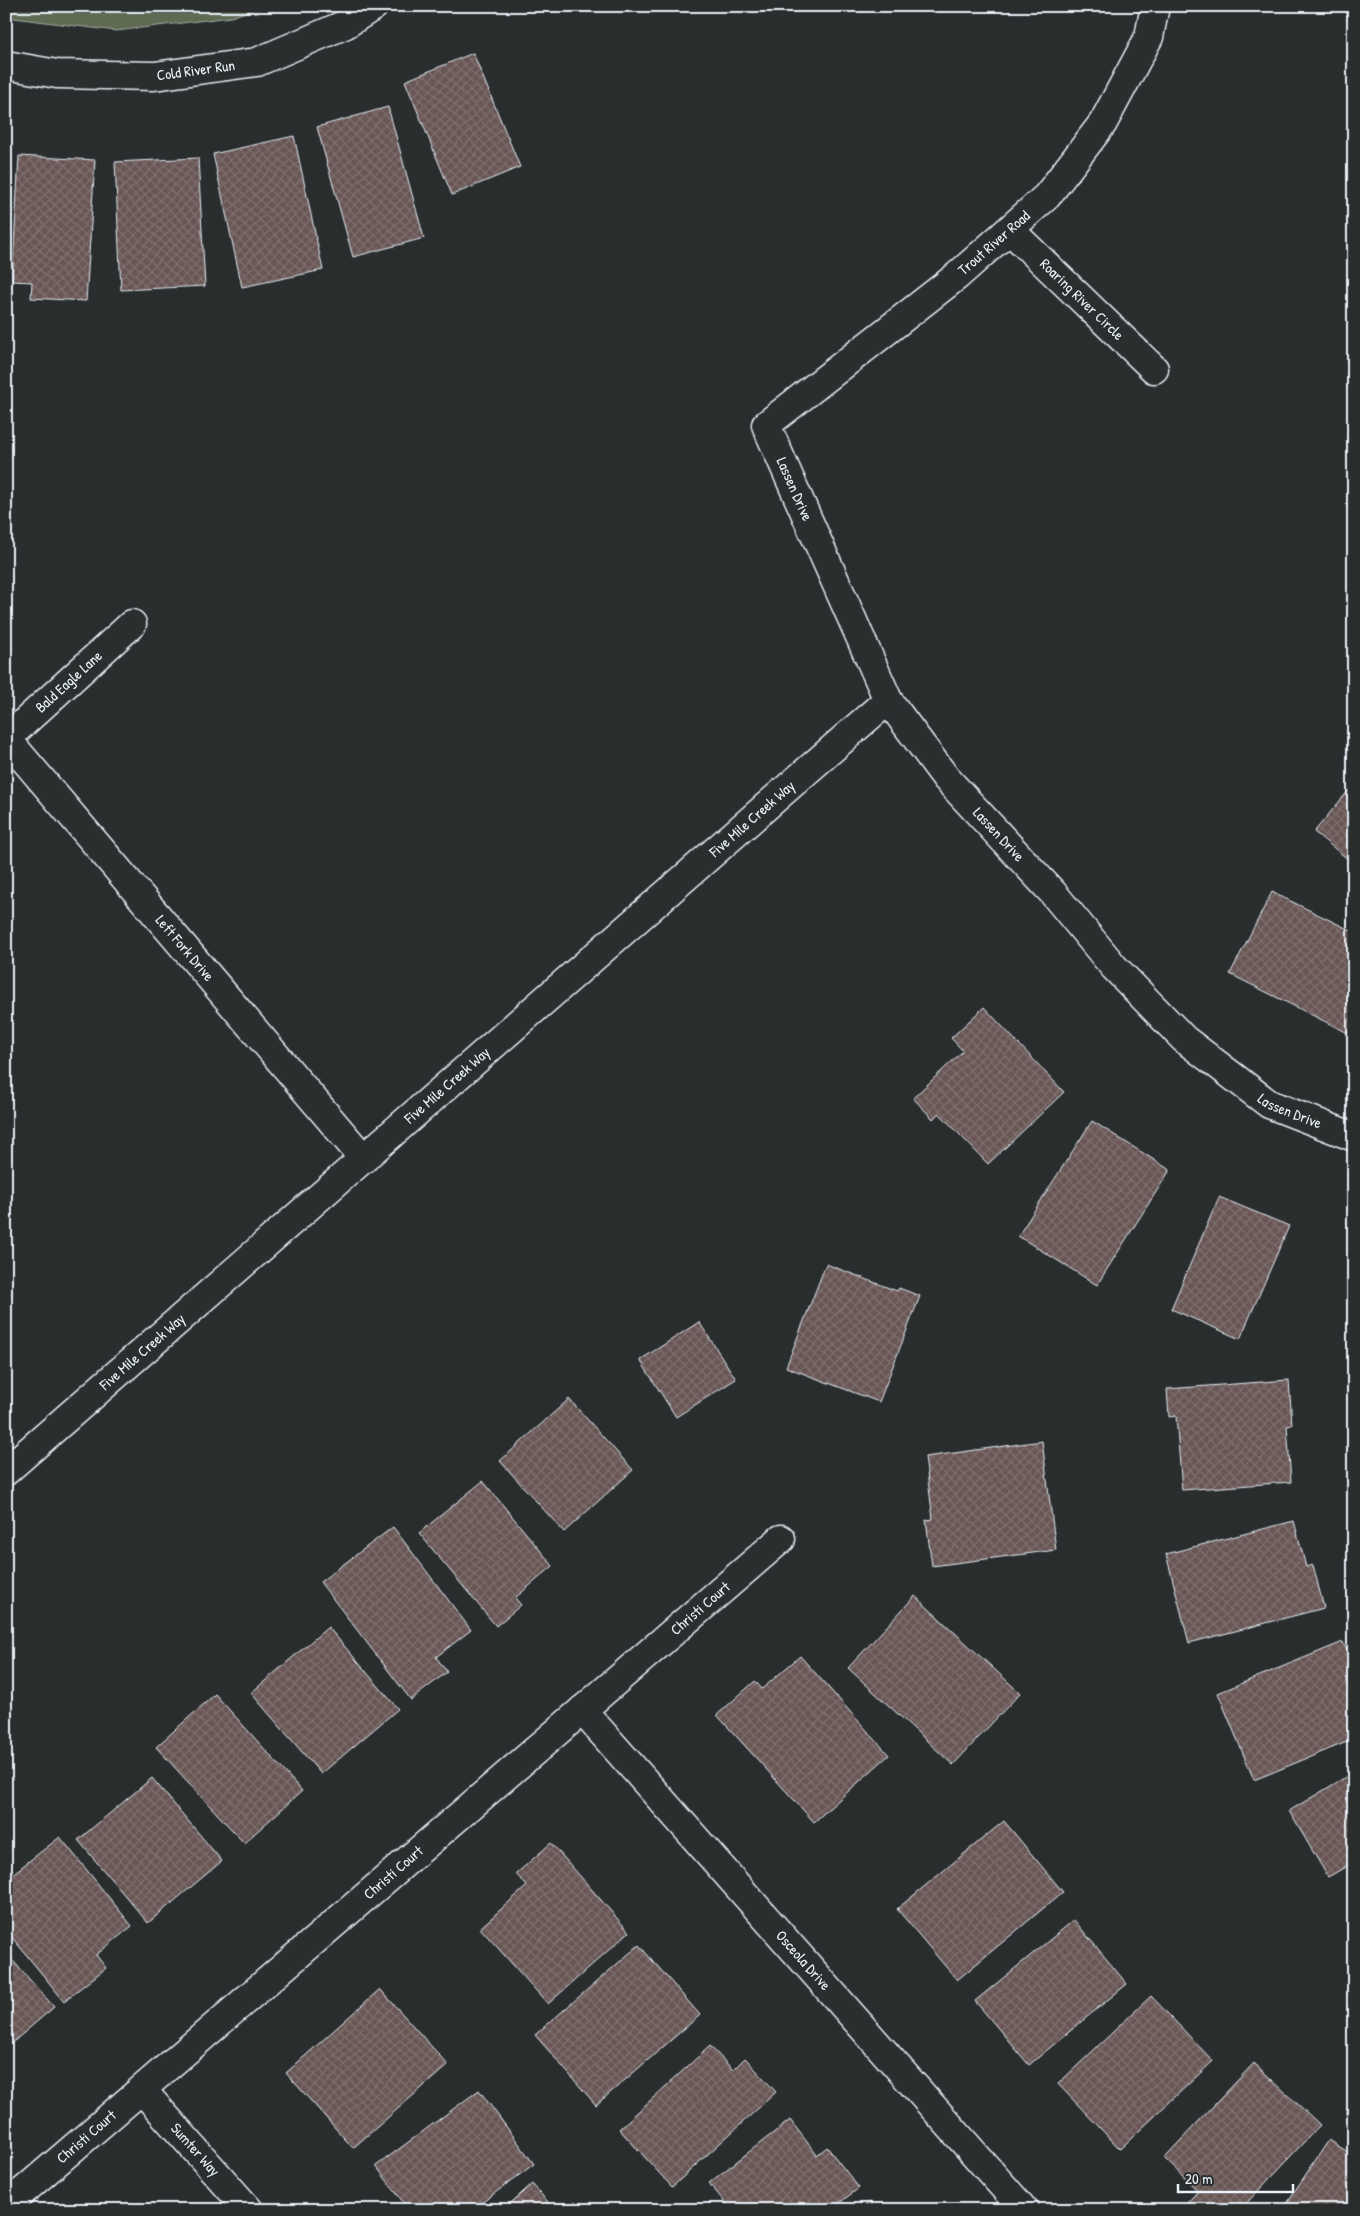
<svg xmlns="http://www.w3.org/2000/svg" width="1360" height="2216" font-family="'Patrick Hand',sans-serif">
  <style>
    .green { fill: #5f6b52; stroke: #a4aea5 }
    .building { fill: url(#building-cross-hatch); stroke: #e8f1f8 }
    .lines { fill: none; stroke-linecap: round; stroke-linejoin: round }
    .street-casing { stroke: #e8f1f8; stroke-width: 31 }
    .street { stroke: #2a2d2e; stroke-width: 28 }
    .labels { text-anchor: middle; stroke-width: 4; stroke-linejoin: round; paint-order: stroke }
    .street-label { font-size: 15px; fill: #e8f1f8; stroke: #2a2d2e }
  </style>
  <defs>
    <pattern id="building-cross-hatch" width="8" height="8" patternUnits="userSpaceOnUse" patternTransform="scale(1.25)"><rect width="8" height="8" fill="#685655"/><path d="M0 0l8 8M0 8l8-8" fill="none" stroke="#7e6f6e"/></pattern>
  </defs>
  <rect width="100%" height="100%" fill="#2a2d2e"/>
  <filter id="ink" filterUnits="userSpaceOnUse"><feTurbulence type="fractalNoise" baseFrequency=".02" numOctaves="2"/><feDisplacementMap in="SourceGraphic" scale="10" xChannelSelector="R" yChannelSelector="G"/><feConvolveMatrix kernelMatrix="1 2 1 2 8 2 1 2 1" color-interpolation-filters="sRGB"/></filter>
  <g filter="url(#ink)">
    <!-- green -->
    <path class="green" d="M 6,6 L 264,6 L 231,17 L 116,31 L 6,17 Z"/>
    <!-- building -->
    <g class="building">
      <path d="M 473,53 L 520,167 L 452,195 L 405,81 Z"/>
      <path d="M 388,107 L 424,238 L 353,257 L 317,127 Z"/>
      <path d="M 294,136 L 323,270 L 242,287 L 213,154 Z"/>
      <path d="M 19,156 L 95,160 L 86,301 L 31,298 L 32,282 L 12,281 Z"/>
      <path d="M 198,158 L 205,286 L 121,290 L 115,162 Z"/>
      <path d="M 1354,784 L 1354,864 L 1314,832 Z"/>
      <path d="M 1272,892 L 1354,932 L 1354,1036 L 1230,974 Z"/>
      <path d="M 984,1007 L 1064,1092 L 988,1164 L 939,1113 L 933,1119 L 913,1098 L 963,1051 L 951,1038 Z"/>
      <path d="M 1092,1121 L 1170,1170 L 1097,1285 L 1018,1236 Z"/>
      <path d="M 1219,1197 L 1289,1226 L 1240,1339 L 1171,1309 Z"/>
      <path d="M 826,1264 L 897,1291 L 899,1288 L 920,1296 L 879,1402 L 786,1367 Z"/>
      <path d="M 699,1322 L 736,1379 L 676,1417 L 640,1360 Z"/>
      <path d="M 1289,1380 L 1292,1425 L 1287,1426 L 1291,1482 L 1182,1490 L 1176,1416 L 1169,1417 L 1167,1389 Z"/>
      <path d="M 569,1399 L 633,1470 L 564,1532 L 500,1461 Z"/>
      <path d="M 1042,1441 L 1056,1550 L 932,1566 L 926,1520 L 933,1519 L 925,1457 Z"/>
      <path d="M 483,1481 L 553,1566 L 515,1598 L 521,1605 L 496,1626 L 419,1533 Z"/>
      <path d="M 1294,1521 L 1306,1567 L 1313,1565 L 1324,1608 L 1189,1643 L 1166,1554 Z"/>
      <path d="M 393,1527 L 471,1630 L 436,1657 L 447,1672 L 411,1700 L 320,1582 Z"/>
      <path d="M 915,1596 L 1020,1693 L 953,1765 L 848,1668 Z"/>
      <path d="M 328,1627 L 398,1709 L 321,1774 L 251,1693 Z"/>
      <path d="M 1343,1642 L 1354,1667 L 1354,1739 L 1254,1780 L 1218,1693 Z"/>
      <path d="M 800,1656 L 889,1755 L 814,1822 L 717,1715 L 755,1681 L 762,1689 Z"/>
      <path d="M 215,1694 L 302,1791 L 244,1843 L 156,1747 Z"/>
      <path d="M 1354,1772 L 1354,1862 L 1328,1877 L 1289,1811 Z"/>
      <path d="M 152,1778 L 222,1861 L 148,1923 L 78,1840 Z"/>
      <path d="M 1004,1821 L 1063,1892 L 957,1980 L 897,1909 Z"/>
      <path d="M 60,1837 L 132,1926 L 96,1955 L 106,1968 L 64,2001 L 6,1930 L 6,1879 Z"/>
      <path d="M 551,1843 L 629,1932 L 548,2004 L 480,1928 L 527,1886 L 516,1874 Z"/>
      <path d="M 1074,1920 L 1127,1984 L 1029,2065 L 975,2001 Z"/>
      <path d="M 639,1945 L 700,2015 L 596,2105 L 535,2035 Z"/>
      <path d="M 6,1953 L 54,2007 L 6,2048 Z"/>
      <path d="M 380,1989 L 448,2065 L 353,2148 L 286,2073 Z"/>
      <path d="M 1151,1996 L 1213,2061 L 1120,2149 L 1058,2084 Z"/>
      <path d="M 710,2046 L 733,2070 L 745,2058 L 776,2092 L 672,2187 L 619,2129 Z"/>
      <path d="M 1254,2063 L 1320,2125 L 1240,2210 L 1195,2210 L 1187,2203 L 1198,2191 L 1164,2158 Z"/>
      <path d="M 479,2090 L 534,2164 L 472,2210 L 409,2210 L 376,2166 Z"/>
      <path d="M 790,2120 L 817,2155 L 827,2147 L 859,2188 L 830,2210 L 731,2210 L 709,2183 Z"/>
      <path d="M 1329,2140 L 1354,2156 L 1354,2210 L 1282,2210 Z"/>
      <path d="M 532,2184 L 555,2210 L 503,2210 Z"/>
      <path d="M 575,2201 L 583,2210 L 566,2210 Z"/>
      <path d="M 870,2202 L 876,2210 L 859,2210 Z"/>
    </g>
    <g class="lines">
      <!-- street casing -->
      <g class="street-casing">
        <g id="street">
          <path id="s1" d="M 1155,6 L 1149,37 L 1103,123 L 1047,196 L 957,276 L 766,425 L 888,700 L 946,778 L 1053,893 L 1114,967 L 1184,1039 L 1269,1104 L 1354,1137"/>
          <path id="s2" d="M 6,65 L 57,74 L 154,76 L 257,62 L 346,24 L 374,6"/>
          <path id="s3" d="M 1010,230 L 1154,369"/>
          <path id="s4" d="M 6,738 L 364,1159"/>
          <path id="s5" d="M 6,739 L 132,624"/>
          <path id="s6" d="M 6,1471 L 888,700"/>
          <path id="s7" d="M 582,1710 L 1024,2210"/>
          <path id="s8" d="M 142,2090 L 249,2210"/>
          <path id="s9" d="M 6,2206 L 781,1539"/>
        </g>
      </g>
      <!-- street -->
      <use href="#street" class="street"/>
    </g>
  </g>
  <g class="labels">
    <!-- street labels -->
    <g class="street-label">
      <text dy="5" stroke="none"><textPath href="#s2" startOffset="191">Cold River Run</textPath></text>
      <text transform="translate(994 243) rotate(-41)" y="5">Trout River Road</text>
      <text dy="5" stroke="none"><textPath href="#s3" startOffset="100">Roaring River Circle</textPath></text>
      <text dy="5" stroke="none"><textPath href="#s1" startOffset="654">Lassen Drive</textPath></text>
      <text dy="5" stroke="none"><textPath href="#s5" startOffset="85">Bald Eagle Lane</textPath></text>
      <text dy="5" stroke="none"><textPath href="#s6" startOffset="991">Five Mile Creek Way</textPath></text>
      <text dy="5" stroke="none"><textPath href="#s1" startOffset="1059">Lassen Drive</textPath></text>
      <text dy="5" stroke="none"><textPath href="#s4" startOffset="276">Left Fork Drive</textPath></text>
      <text dy="5" stroke="none"><textPath href="#s6" startOffset="586">Five Mile Creek Way</textPath></text>
      <text dy="5" stroke="none"><textPath href="#s1" startOffset="1464">Lassen Drive</textPath></text>
      <text dy="5" stroke="none"><textPath href="#s6" startOffset="181">Five Mile Creek Way</textPath></text>
      <text dy="5" stroke="none"><textPath href="#s9" startOffset="916">Christi Court</textPath></text>
      <text dy="5" stroke="none"><textPath href="#s9" startOffset="511">Christi Court</textPath></text>
      <text dy="5" stroke="none"><textPath href="#s7" startOffset="334">Osceola Drive</textPath></text>
      <text dy="5" stroke="none"><textPath href="#s9" startOffset="106">Christi Court</textPath></text>
      <text dy="5" stroke="none"><textPath href="#s8" startOffset="80">Sumter Way</textPath></text>
    </g>
  </g>
  <!-- margin -->
  <rect width="1360" height="2216" fill="none" stroke="#2a2d2e" stroke-width="25"/>
  <rect x="12" y="12" width="1335" height="2191" fill="none" stroke="#e8f1f8" stroke-width="2" filter="url(#ink)"/>
  <!-- scale -->
  <path d="M1178 2184v8h115v-8" fill="none" stroke="#e8f1f8" stroke-width="2.5"/>
  <text x="1185" y="2184" font-size="15" fill="#e8f1f8" stroke="#2a2d2e" stroke-width="4" paint-order="stroke">20 m</text>
</svg>
